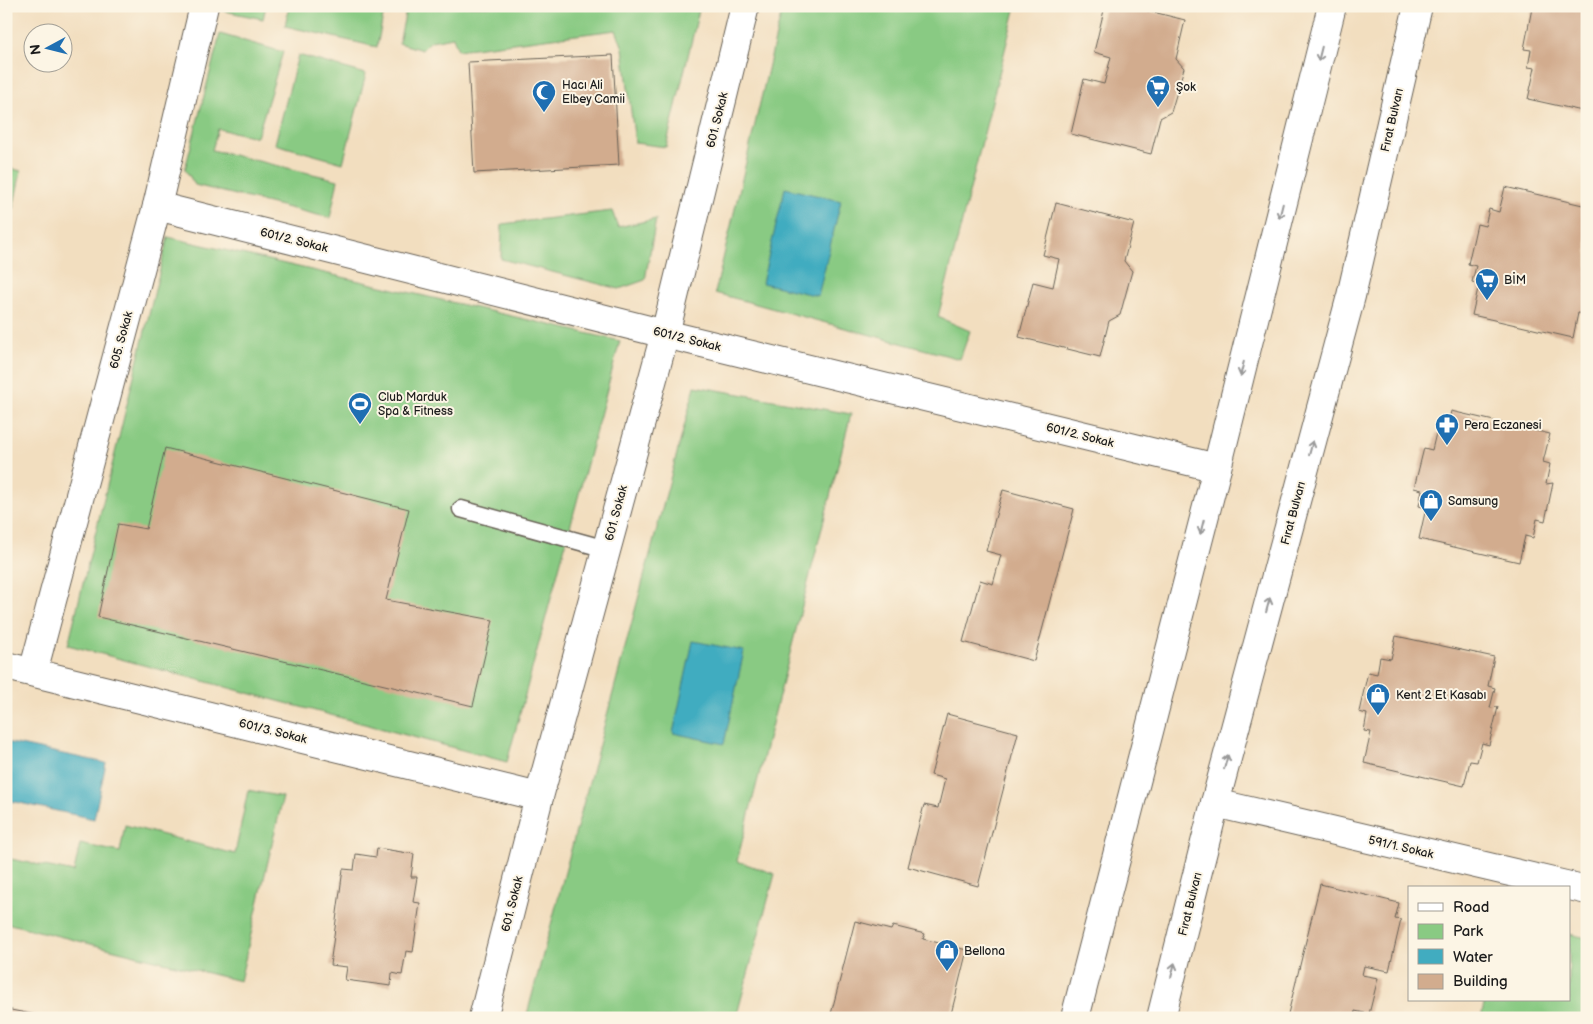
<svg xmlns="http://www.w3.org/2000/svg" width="1593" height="1024" font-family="'Balsamiq Sans',sans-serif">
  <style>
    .green { fill: #89ca83; stroke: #527350 }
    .water { fill: #41acc0; stroke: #2e646e }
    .building { fill: #d2ac8e }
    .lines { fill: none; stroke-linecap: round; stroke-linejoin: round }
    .service-casing { stroke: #676055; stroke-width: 19 }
    .minor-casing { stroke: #676055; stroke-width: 30 }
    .primary-casing { stroke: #676055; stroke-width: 30 }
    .service { stroke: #fff; stroke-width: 16 }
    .minor { stroke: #fff; stroke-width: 28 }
    .primary { stroke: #fff; stroke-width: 28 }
    .oneway { stroke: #999 }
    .labels { text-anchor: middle; stroke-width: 4; stroke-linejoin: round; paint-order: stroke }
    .poi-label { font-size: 12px; fill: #1c1c1c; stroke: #fcf5e5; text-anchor: start }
    .street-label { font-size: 12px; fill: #1c1c1c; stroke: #fcf5e5 }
  </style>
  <rect width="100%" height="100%" fill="#fcf5e5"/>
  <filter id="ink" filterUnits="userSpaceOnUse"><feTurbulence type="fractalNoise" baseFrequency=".02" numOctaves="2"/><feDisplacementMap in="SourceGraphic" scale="10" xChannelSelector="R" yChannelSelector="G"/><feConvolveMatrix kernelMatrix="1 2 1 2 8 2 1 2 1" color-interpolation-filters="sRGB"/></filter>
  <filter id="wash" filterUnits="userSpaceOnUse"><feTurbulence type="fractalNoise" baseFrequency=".0096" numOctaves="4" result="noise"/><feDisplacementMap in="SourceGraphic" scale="20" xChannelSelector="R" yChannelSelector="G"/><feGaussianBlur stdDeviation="1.12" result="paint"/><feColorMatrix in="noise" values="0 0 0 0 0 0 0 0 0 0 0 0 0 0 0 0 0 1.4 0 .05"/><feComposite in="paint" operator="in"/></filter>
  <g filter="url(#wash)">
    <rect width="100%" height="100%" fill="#f2debf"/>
    <!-- green -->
    <g class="green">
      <path d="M 225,6 L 266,6 L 263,19 L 224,11 Z"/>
      <path d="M 289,6 L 385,6 L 377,47 L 285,26 Z"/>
      <path d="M 407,6 L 700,6 L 666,147 L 635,143 L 623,48 L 616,30 L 458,50 L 453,37 L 431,41 L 422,50 L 399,43 Z"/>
      <path d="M 783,6 L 1016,6 L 938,317 L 970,331 L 960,359 L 715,293 Z"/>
      <path d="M 220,34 L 283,52 L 257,137 L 218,129 L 212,150 L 338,180 L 330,218 L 195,185 L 185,169 Z"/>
      <path d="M 298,55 L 366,74 L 343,163 L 275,144 Z"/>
      <path d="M 6,167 L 21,171 L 6,242 Z"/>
      <path d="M 612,211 L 618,227 L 656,219 L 645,280 L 619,289 L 501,259 L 502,224 Z"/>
      <path d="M 168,237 L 620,341 L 507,762 L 68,645 Z"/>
      <path d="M 695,386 L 851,414 L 737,861 L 775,874 L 736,1018 L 526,1018 Z"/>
      <path d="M 248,790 L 283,797 L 240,981 L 6,923 L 6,858 L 74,872 L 80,844 L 120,852 L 125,825 L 235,854 Z"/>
      <path d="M 1569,934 L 1587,938 L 1587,1018 L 1481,1018 L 1485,1000 L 1569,1000 Z"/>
    </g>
    <!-- water -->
    <g class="water">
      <path d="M 785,188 L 841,201 L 818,296 L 762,283 Z"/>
      <path d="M 693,641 L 744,651 L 724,744 L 673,733 Z"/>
      <path d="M 6,742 L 106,763 L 94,819 L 6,800 Z"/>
    </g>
    <g id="blocks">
      <!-- building -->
      <g class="building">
        <path d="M 1105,6 L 1129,6 L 1185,20 L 1176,59 L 1184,68 L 1171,112 L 1160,118 L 1151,154 L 1071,134 L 1084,79 L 1104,84 L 1111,57 L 1094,52 Z"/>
        <path d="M 1542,6 L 1587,6 L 1587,112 L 1528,99 L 1535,68 L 1528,67 L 1531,50 L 1524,49 L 1532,8 L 1541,10 Z"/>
        <path d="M 613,55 L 619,165 L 474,173 L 468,62 Z"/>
        <path d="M 1505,187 L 1587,206 L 1587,311 L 1586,314 L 1578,313 L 1573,338 L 1472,315 L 1479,284 L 1472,282 L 1476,266 L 1468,264 L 1477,224 L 1485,226 L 1489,209 L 1499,212 Z"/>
        <path d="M 1056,203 L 1134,223 L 1124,261 L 1132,271 L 1120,315 L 1109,321 L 1100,357 L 1019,337 L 1033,282 L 1053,287 L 1059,259 L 1043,255 Z"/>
        <path d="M 1451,411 L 1550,434 L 1543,462 L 1550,464 L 1546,484 L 1553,483 L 1545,521 L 1537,519 L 1533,538 L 1525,536 L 1519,562 L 1419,539 L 1426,508 L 1419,506 L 1422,490 L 1414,488 L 1424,448 L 1432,450 L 1436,433 L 1446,435 Z"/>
        <path d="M 165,448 L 409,509 L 386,600 L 493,620 L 473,706 L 98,617 L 118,524 L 146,529 Z"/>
        <path d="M 1003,490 L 1074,509 L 1034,661 L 963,642 L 980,580 L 993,584 L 1001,555 L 986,551 Z"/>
        <path d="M 1396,636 L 1494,657 L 1488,686 L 1495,688 L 1490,708 L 1498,707 L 1489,745 L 1482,743 L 1477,762 L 1470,761 L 1464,786 L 1364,763 L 1371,732 L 1364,731 L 1367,714 L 1359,712 L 1368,672 L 1377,674 L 1380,657 L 1391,659 Z"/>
        <path d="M 947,714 L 1018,733 L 978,886 L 908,867 L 924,805 L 938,808 L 945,779 L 931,775 Z"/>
        <path d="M 377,848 L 414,854 L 411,877 L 417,877 L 413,902 L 420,903 L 413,952 L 406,951 L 402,975 L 392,973 L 391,986 L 345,980 L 347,967 L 330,965 L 343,869 L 354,870 L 356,854 L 376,857 Z"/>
        <path d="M 1320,884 L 1399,903 L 1395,919 L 1401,920 L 1389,971 L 1364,966 L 1362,975 L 1378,978 L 1369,1014 L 1355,1011 L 1354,1018 L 1287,1018 Z"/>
        <path d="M 855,921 L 891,930 L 893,926 L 925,934 L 923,939 L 967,950 L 950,1018 L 830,1018 Z"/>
        <path d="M 6,1009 L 36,1015 L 35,1018 L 6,1018 Z"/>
      </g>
    </g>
  </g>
  <g filter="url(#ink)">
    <use href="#blocks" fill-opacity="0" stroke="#676055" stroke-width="1"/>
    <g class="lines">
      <!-- service casing -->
      <g class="service-casing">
        <path id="service" d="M 461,509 L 606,549"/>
      </g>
      <!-- minor casing -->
      <g class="minor-casing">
        <g id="minor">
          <path d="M 157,206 L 665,334 L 1217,468"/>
          <path d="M 6,666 L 539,797"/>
          <path d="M 33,672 L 157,206 L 204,6"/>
          <path d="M 1215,803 L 1587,890"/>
          <path d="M 483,1018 L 539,797 L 665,334 L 745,6"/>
        </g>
      </g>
      <!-- primary casing -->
      <g class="primary-casing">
        <g id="primary">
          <path d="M 1075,1018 L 1217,468 L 1332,6"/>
          <path d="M 1161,1018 L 1215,803 L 1351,296 L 1418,6"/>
        </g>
      </g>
      <!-- service -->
      <use href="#service" class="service"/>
      <!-- minor -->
      <use href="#minor" class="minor"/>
      <!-- primary -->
      <use href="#primary" class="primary"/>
    </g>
    <!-- one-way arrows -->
    <defs><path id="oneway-shaft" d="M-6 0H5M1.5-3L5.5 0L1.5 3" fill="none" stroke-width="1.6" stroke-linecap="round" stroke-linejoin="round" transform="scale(1.25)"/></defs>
    <g class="oneway">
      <use href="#oneway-shaft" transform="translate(1320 54) rotate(104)"/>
      <use href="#oneway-shaft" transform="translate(1281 211) rotate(104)"/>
      <use href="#oneway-shaft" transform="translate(1242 369) rotate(104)"/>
      <use href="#oneway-shaft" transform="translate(1311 448) rotate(-75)"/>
      <use href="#oneway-shaft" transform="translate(1202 527) rotate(104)"/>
      <use href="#oneway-shaft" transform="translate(1268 605) rotate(-75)"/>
      <use href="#oneway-shaft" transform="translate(1226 762) rotate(-75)"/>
      <use href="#oneway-shaft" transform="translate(1173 970) rotate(-76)"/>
    </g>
  </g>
  <!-- icons -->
  <defs>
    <g id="supermarket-pin" transform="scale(1.25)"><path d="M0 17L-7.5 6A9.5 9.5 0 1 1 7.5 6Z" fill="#1f6fb2" stroke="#fcf5e5"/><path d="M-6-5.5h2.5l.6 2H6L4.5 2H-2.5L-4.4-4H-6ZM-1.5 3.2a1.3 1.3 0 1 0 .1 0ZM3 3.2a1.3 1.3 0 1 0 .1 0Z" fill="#fff"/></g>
    <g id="mosque-pin" transform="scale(1.25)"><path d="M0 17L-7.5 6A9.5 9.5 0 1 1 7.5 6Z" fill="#1f6fb2" stroke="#fcf5e5"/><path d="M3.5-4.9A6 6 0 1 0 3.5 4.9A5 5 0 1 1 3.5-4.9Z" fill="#fff"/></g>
    <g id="stadium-pin" transform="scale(1.25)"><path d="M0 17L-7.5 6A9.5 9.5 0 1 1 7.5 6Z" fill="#1f6fb2" stroke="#fcf5e5"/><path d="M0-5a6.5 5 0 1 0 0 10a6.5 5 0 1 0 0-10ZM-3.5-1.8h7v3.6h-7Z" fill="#fff"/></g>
    <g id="pharmacy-pin" transform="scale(1.25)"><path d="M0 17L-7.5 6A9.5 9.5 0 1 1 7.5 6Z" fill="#1f6fb2" stroke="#fcf5e5"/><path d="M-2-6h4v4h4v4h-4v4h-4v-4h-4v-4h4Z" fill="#fff"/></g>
    <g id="shop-pin" transform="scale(1.25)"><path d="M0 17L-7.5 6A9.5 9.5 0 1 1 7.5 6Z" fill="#1f6fb2" stroke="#fcf5e5"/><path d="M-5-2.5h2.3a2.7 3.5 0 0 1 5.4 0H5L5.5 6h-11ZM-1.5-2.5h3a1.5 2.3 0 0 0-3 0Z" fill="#fff"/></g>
  </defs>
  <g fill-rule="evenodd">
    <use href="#supermarket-pin" x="1158" y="87"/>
    <use href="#mosque-pin" x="544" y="92"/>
    <use href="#supermarket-pin" x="1487" y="280"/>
    <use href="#stadium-pin" x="360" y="404"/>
    <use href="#pharmacy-pin" x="1447" y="425"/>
    <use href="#shop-pin" x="1431" y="501"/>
    <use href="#shop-pin" x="1378" y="695"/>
    <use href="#shop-pin" x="947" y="951"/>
  </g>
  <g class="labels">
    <!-- poi labels -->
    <g class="poi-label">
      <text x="562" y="89">Hacı Ali<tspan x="562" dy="14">Elbey Camii</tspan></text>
      <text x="1176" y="91">Şok</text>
      <text x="1504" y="284">BİM</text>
      <text x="378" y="401">Club Marduk<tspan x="378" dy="14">Spa &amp; Fitness</tspan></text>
      <text x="1464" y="429">Pera Eczanesi</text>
      <text x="1448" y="505">Samsung</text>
      <text x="1396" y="699">Kent 2 Et Kasabı</text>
      <text x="964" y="955">Bellona</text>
    </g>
    <!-- street labels -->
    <g class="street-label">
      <text transform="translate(717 120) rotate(-76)" y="4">601. Sokak</text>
      <text transform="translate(1392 120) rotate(-77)" y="4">Fırat Bulvarı</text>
      <text transform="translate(294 240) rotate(14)" y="4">601/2. Sokak</text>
      <text transform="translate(687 339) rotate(14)" y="4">601/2. Sokak</text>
      <text transform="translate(121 340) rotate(-75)" y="4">605. Sokak</text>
      <text transform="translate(1080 435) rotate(14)" y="4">601/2. Sokak</text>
      <text transform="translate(616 513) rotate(-75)" y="4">601. Sokak</text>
      <text transform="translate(1293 513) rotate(-75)" y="4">Fırat Bulvarı</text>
      <text transform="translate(273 731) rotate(14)" y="4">601/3. Sokak</text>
      <text transform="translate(1401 847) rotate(13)" y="4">591/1. Sokak</text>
      <text transform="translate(512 904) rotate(-76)" y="4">601. Sokak</text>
      <text transform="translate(1190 904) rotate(-76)" y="4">Fırat Bulvarı</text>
    </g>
  </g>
  <!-- margin -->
  <rect width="1593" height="1024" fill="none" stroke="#fcf5e5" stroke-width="25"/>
  <!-- legend -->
  <rect x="1408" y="886" width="162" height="115" fill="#fcf5e5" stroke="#a29e95"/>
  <rect x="1418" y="903" width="25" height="8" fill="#ffffff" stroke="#a29e95"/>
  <text x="1453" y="912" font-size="15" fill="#1c1c1c">Road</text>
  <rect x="1418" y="924" width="25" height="15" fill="#89ca83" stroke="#a29e95"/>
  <text x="1453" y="936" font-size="15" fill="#1c1c1c">Park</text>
  <rect x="1418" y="949" width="25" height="15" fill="#41acc0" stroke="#a29e95"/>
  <text x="1453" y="962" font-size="15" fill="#1c1c1c">Water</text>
  <rect x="1418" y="974" width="25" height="15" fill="#d2ac8e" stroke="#a29e95"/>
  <text x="1453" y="986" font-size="15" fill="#1c1c1c">Building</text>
  <!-- north arrow -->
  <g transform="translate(48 48) rotate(263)"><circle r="24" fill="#fcf5e5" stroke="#a29e95"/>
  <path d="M0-4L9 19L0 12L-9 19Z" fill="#1f6fb2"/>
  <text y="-8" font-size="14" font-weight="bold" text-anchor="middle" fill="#1c1c1c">N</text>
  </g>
</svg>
